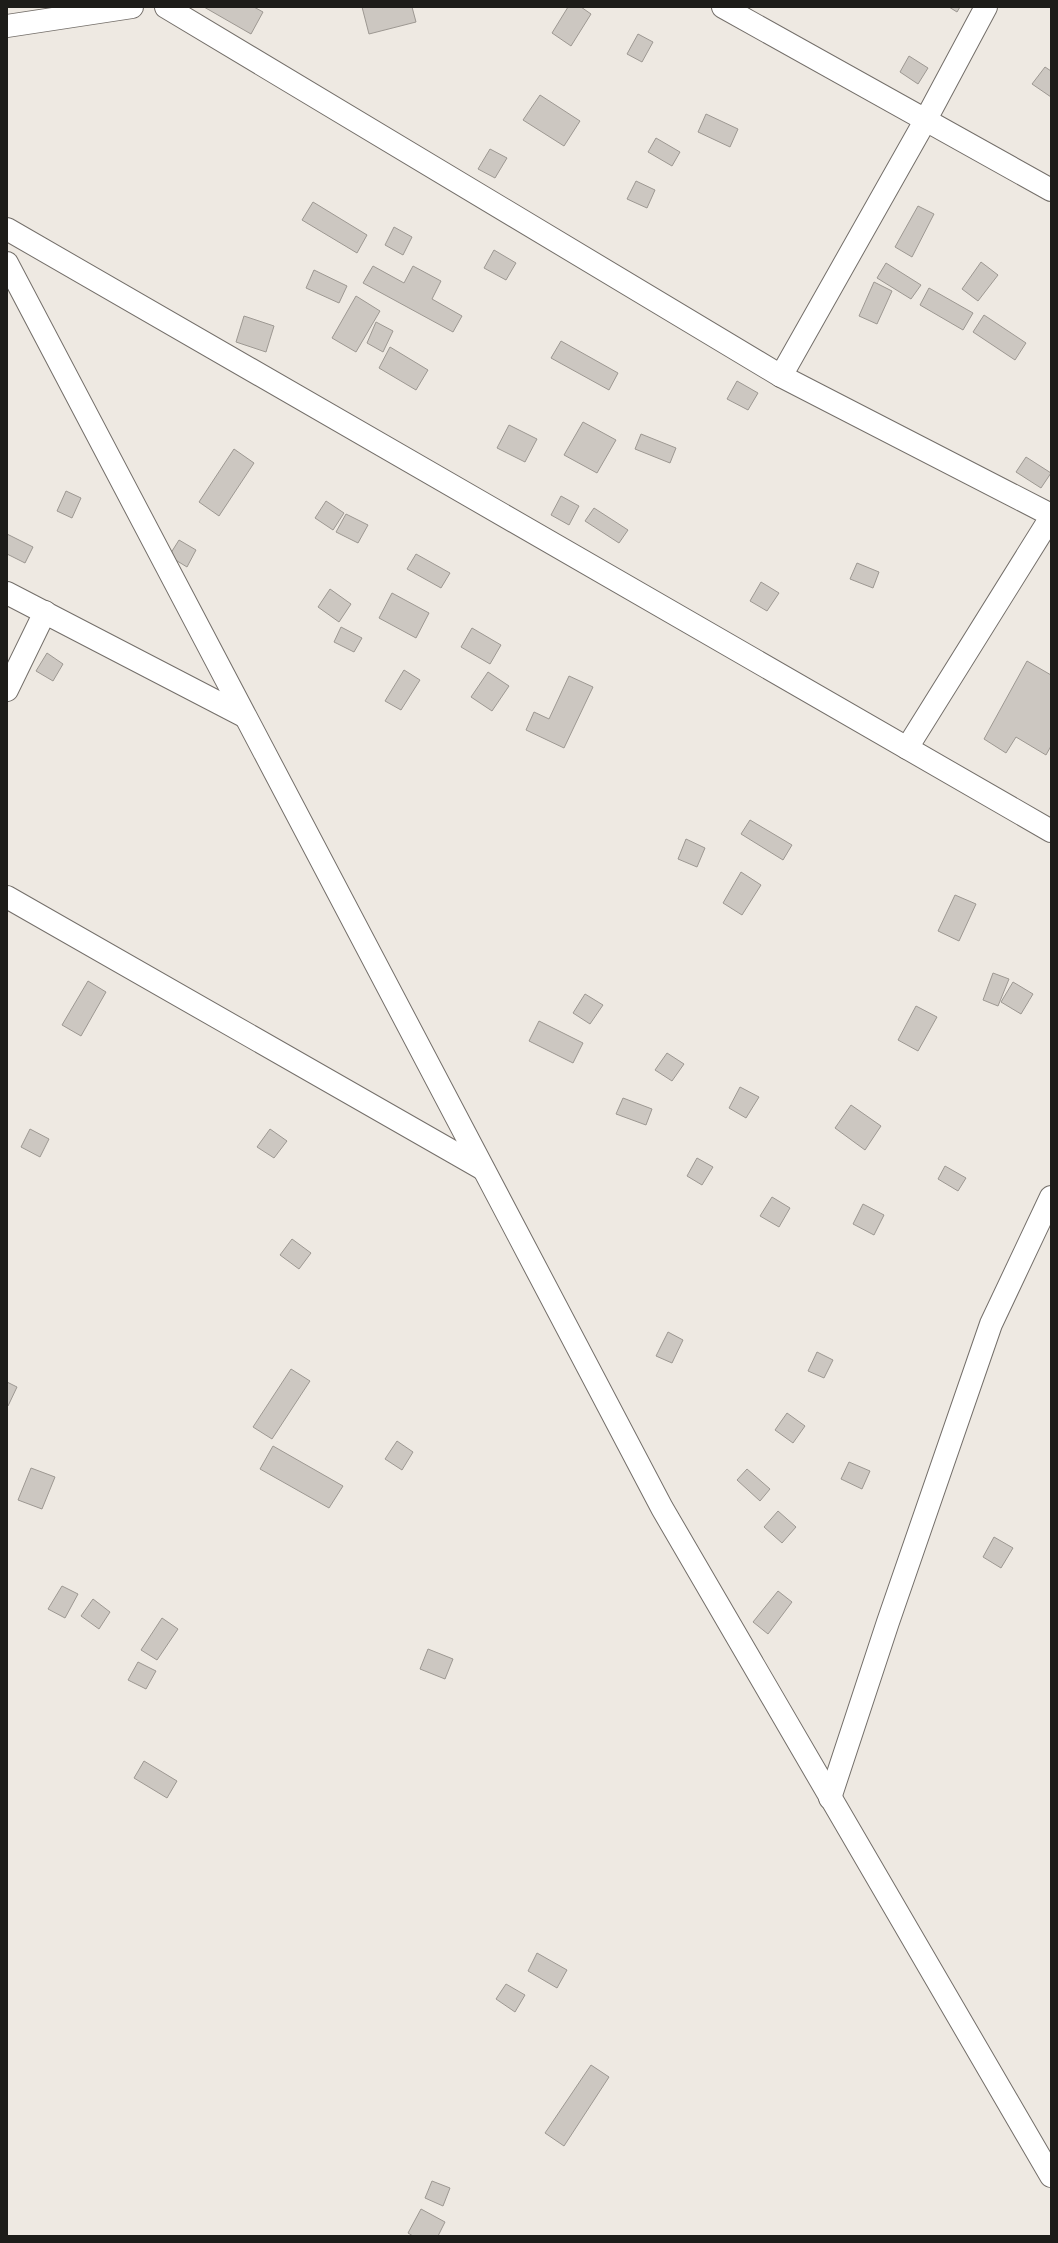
<svg xmlns="http://www.w3.org/2000/svg" width="1058" height="2243" font-family="'Playfair Display',serif">
  <style>
    .building { fill: #ccc7c1; stroke: #9d9892 }
    .lines { fill: none; stroke-linecap: round; stroke-linejoin: round }
    .minor-casing { stroke: #746f6a; stroke-width: 24 }
    .minor { stroke: #fff; stroke-width: 22 }
  </style>
  <rect width="100%" height="100%" fill="#eee9e2"/>
  <!-- building -->
  <g class="building">
    <path d="M 204,7 L 254,7 L 263,12 L 251,34 Z"/>
    <path d="M 362,7 L 412,7 L 416,22 L 369,34 Z"/>
    <path d="M 568,7 L 581,7 L 591,14 L 571,46 L 552,33 Z"/>
    <path d="M 949,7 L 960,7 L 957,12 Z"/>
    <path d="M 638,34 L 653,42 L 642,62 L 627,54 Z"/>
    <path d="M 909,56 L 928,68 L 918,84 L 900,72 Z"/>
    <path d="M 1045,67 L 1051,71 L 1051,97 L 1032,84 Z"/>
    <path d="M 540,95 L 580,121 L 564,146 L 523,120 Z"/>
    <path d="M 706,114 L 738,129 L 730,147 L 698,132 Z"/>
    <path d="M 656,138 L 680,152 L 672,166 L 648,152 Z"/>
    <path d="M 490,149 L 507,158 L 495,178 L 478,169 Z"/>
    <path d="M 636,181 L 655,190 L 647,208 L 627,199 Z"/>
    <path d="M 313,202 L 367,235 L 357,253 L 302,220 Z"/>
    <path d="M 918,206 L 934,214 L 912,257 L 895,247 Z"/>
    <path d="M 394,227 L 412,237 L 403,255 L 385,245 Z"/>
    <path d="M 494,250 L 516,263 L 506,280 L 484,268 Z"/>
    <path d="M 981,262 L 998,275 L 978,301 L 962,289 Z"/>
    <path d="M 886,263 L 921,285 L 911,299 L 877,278 Z"/>
    <path d="M 373,266 L 404,283 L 413,266 L 441,281 L 432,299 L 462,316 L 453,332 L 363,283 Z"/>
    <path d="M 314,270 L 347,286 L 339,303 L 306,288 Z"/>
    <path d="M 874,282 L 892,291 L 877,324 L 859,316 Z"/>
    <path d="M 929,288 L 973,313 L 963,330 L 920,305 Z"/>
    <path d="M 356,296 L 380,311 L 356,352 L 332,338 Z"/>
    <path d="M 984,315 L 1026,343 L 1015,360 L 973,332 Z"/>
    <path d="M 244,316 L 274,326 L 266,352 L 236,342 Z"/>
    <path d="M 376,322 L 393,331 L 383,352 L 367,343 Z"/>
    <path d="M 561,341 L 618,373 L 609,390 L 551,358 Z"/>
    <path d="M 390,347 L 428,370 L 416,390 L 379,368 Z"/>
    <path d="M 737,381 L 758,393 L 748,410 L 727,399 Z"/>
    <path d="M 583,422 L 616,440 L 597,473 L 564,455 Z"/>
    <path d="M 509,425 L 537,439 L 525,462 L 497,448 Z"/>
    <path d="M 641,434 L 676,448 L 670,463 L 635,449 Z"/>
    <path d="M 234,449 L 254,463 L 219,516 L 199,502 Z"/>
    <path d="M 1026,457 L 1051,473 L 1041,488 L 1016,472 Z"/>
    <path d="M 66,491 L 81,498 L 72,518 L 57,511 Z"/>
    <path d="M 561,496 L 579,506 L 569,525 L 551,515 Z"/>
    <path d="M 326,501 L 344,513 L 333,530 L 315,518 Z"/>
    <path d="M 594,508 L 628,530 L 619,543 L 585,521 Z"/>
    <path d="M 346,514 L 368,525 L 358,543 L 336,532 Z"/>
    <path d="M 7,534 L 33,547 L 25,563 L 7,554 Z"/>
    <path d="M 179,540 L 196,550 L 187,567 L 169,556 Z"/>
    <path d="M 416,554 L 450,573 L 441,588 L 407,569 Z"/>
    <path d="M 857,563 L 879,572 L 873,588 L 850,579 Z"/>
    <path d="M 761,582 L 779,593 L 767,611 L 750,601 Z"/>
    <path d="M 330,589 L 351,604 L 339,622 L 318,607 Z"/>
    <path d="M 392,593 L 429,613 L 416,638 L 379,618 Z"/>
    <path d="M 341,627 L 362,638 L 354,652 L 334,642 Z"/>
    <path d="M 472,628 L 501,645 L 490,664 L 461,647 Z"/>
    <path d="M 47,653 L 63,664 L 53,681 L 36,671 Z"/>
    <path d="M 1027,661 L 1051,675 L 1051,746 L 1046,755 L 1016,737 L 1006,753 L 984,739 Z"/>
    <path d="M 404,670 L 420,680 L 401,710 L 385,701 Z"/>
    <path d="M 488,672 L 509,686 L 492,711 L 471,697 Z"/>
    <path d="M 569,676 L 593,687 L 564,748 L 526,730 L 534,712 L 549,719 Z"/>
    <path d="M 750,820 L 792,845 L 783,860 L 741,834 Z"/>
    <path d="M 686,839 L 705,848 L 697,867 L 678,859 Z"/>
    <path d="M 741,872 L 761,885 L 742,915 L 723,903 Z"/>
    <path d="M 955,895 L 976,904 L 959,941 L 938,931 Z"/>
    <path d="M 993,973 L 1009,979 L 998,1006 L 983,1000 Z"/>
    <path d="M 88,981 L 106,992 L 81,1036 L 62,1025 Z"/>
    <path d="M 1013,982 L 1033,994 L 1021,1014 L 1001,1002 Z"/>
    <path d="M 585,994 L 603,1005 L 590,1024 L 573,1013 Z"/>
    <path d="M 916,1006 L 937,1017 L 918,1051 L 898,1040 Z"/>
    <path d="M 539,1021 L 583,1043 L 573,1063 L 529,1041 Z"/>
    <path d="M 667,1053 L 684,1064 L 672,1081 L 655,1070 Z"/>
    <path d="M 740,1087 L 759,1097 L 746,1118 L 729,1108 Z"/>
    <path d="M 623,1098 L 652,1109 L 646,1125 L 616,1114 Z"/>
    <path d="M 851,1105 L 881,1126 L 865,1150 L 835,1128 Z"/>
    <path d="M 30,1129 L 49,1139 L 40,1157 L 21,1147 Z"/>
    <path d="M 270,1129 L 287,1141 L 274,1158 L 257,1147 Z"/>
    <path d="M 697,1158 L 713,1167 L 702,1185 L 687,1176 Z"/>
    <path d="M 945,1166 L 966,1178 L 958,1191 L 938,1179 Z"/>
    <path d="M 772,1197 L 790,1208 L 779,1227 L 760,1216 Z"/>
    <path d="M 863,1204 L 884,1215 L 874,1235 L 853,1224 Z"/>
    <path d="M 292,1239 L 311,1253 L 299,1269 L 280,1255 Z"/>
    <path d="M 668,1332 L 683,1340 L 672,1363 L 656,1356 Z"/>
    <path d="M 817,1352 L 833,1360 L 824,1378 L 808,1371 Z"/>
    <path d="M 291,1369 L 310,1381 L 272,1439 L 253,1427 Z"/>
    <path d="M 7,1382 L 17,1387 L 8,1406 L 7,1406 Z"/>
    <path d="M 787,1413 L 805,1426 L 793,1443 L 775,1430 Z"/>
    <path d="M 397,1441 L 413,1452 L 402,1470 L 385,1459 Z"/>
    <path d="M 273,1446 L 343,1486 L 329,1508 L 260,1469 Z"/>
    <path d="M 849,1462 L 870,1471 L 862,1489 L 841,1479 Z"/>
    <path d="M 31,1468 L 55,1477 L 42,1509 L 18,1500 Z"/>
    <path d="M 747,1469 L 770,1489 L 760,1501 L 737,1480 Z"/>
    <path d="M 778,1511 L 796,1527 L 782,1543 L 764,1527 Z"/>
    <path d="M 994,1537 L 1013,1548 L 1001,1568 L 983,1557 Z"/>
    <path d="M 62,1586 L 78,1594 L 65,1618 L 48,1609 Z"/>
    <path d="M 778,1591 L 792,1602 L 768,1634 L 753,1622 Z"/>
    <path d="M 93,1599 L 110,1612 L 99,1629 L 81,1616 Z"/>
    <path d="M 162,1618 L 178,1629 L 157,1660 L 141,1650 Z"/>
    <path d="M 428,1649 L 453,1659 L 445,1679 L 420,1669 Z"/>
    <path d="M 138,1662 L 156,1671 L 146,1689 L 128,1680 Z"/>
    <path d="M 144,1761 L 177,1781 L 167,1798 L 134,1778 Z"/>
    <path d="M 537,1953 L 567,1970 L 557,1988 L 528,1971 Z"/>
    <path d="M 506,1984 L 525,1995 L 515,2012 L 496,1999 Z"/>
    <path d="M 591,2065 L 609,2077 L 564,2146 L 545,2133 Z"/>
    <path d="M 432,2181 L 450,2188 L 443,2206 L 425,2198 Z"/>
    <path d="M 421,2209 L 445,2222 L 438,2236 L 413,2236 L 408,2233 Z"/>
  </g>
  <g class="lines">
    <!-- minor casing -->
    <g class="minor-casing">
      <g id="minor">
        <path d="M 166,7 L 781,376 L 1051,515"/>
        <path d="M 723,7 L 1051,190"/>
        <path d="M 7,26 L 132,7"/>
        <path d="M 7,229 L 1051,831"/>
        <path d="M 7,263 L 662,1508 L 1051,2176"/>
        <path d="M 781,376 L 925,121 L 986,7"/>
        <path d="M 7,593 L 244,716"/>
        <path d="M 7,690 L 45,612"/>
        <path d="M 907,748 L 1051,517"/>
        <path d="M 7,897 L 483,1169"/>
        <path d="M 830,1798 L 888,1622 L 991,1324 L 1051,1197"/>
      </g>
    </g>
    <!-- minor -->
    <use href="#minor" class="minor"/>
  </g>
  <!-- border -->
  <rect width="1058" height="2243" fill="none" stroke="#1d1c19" stroke-width="16"/>
</svg>
